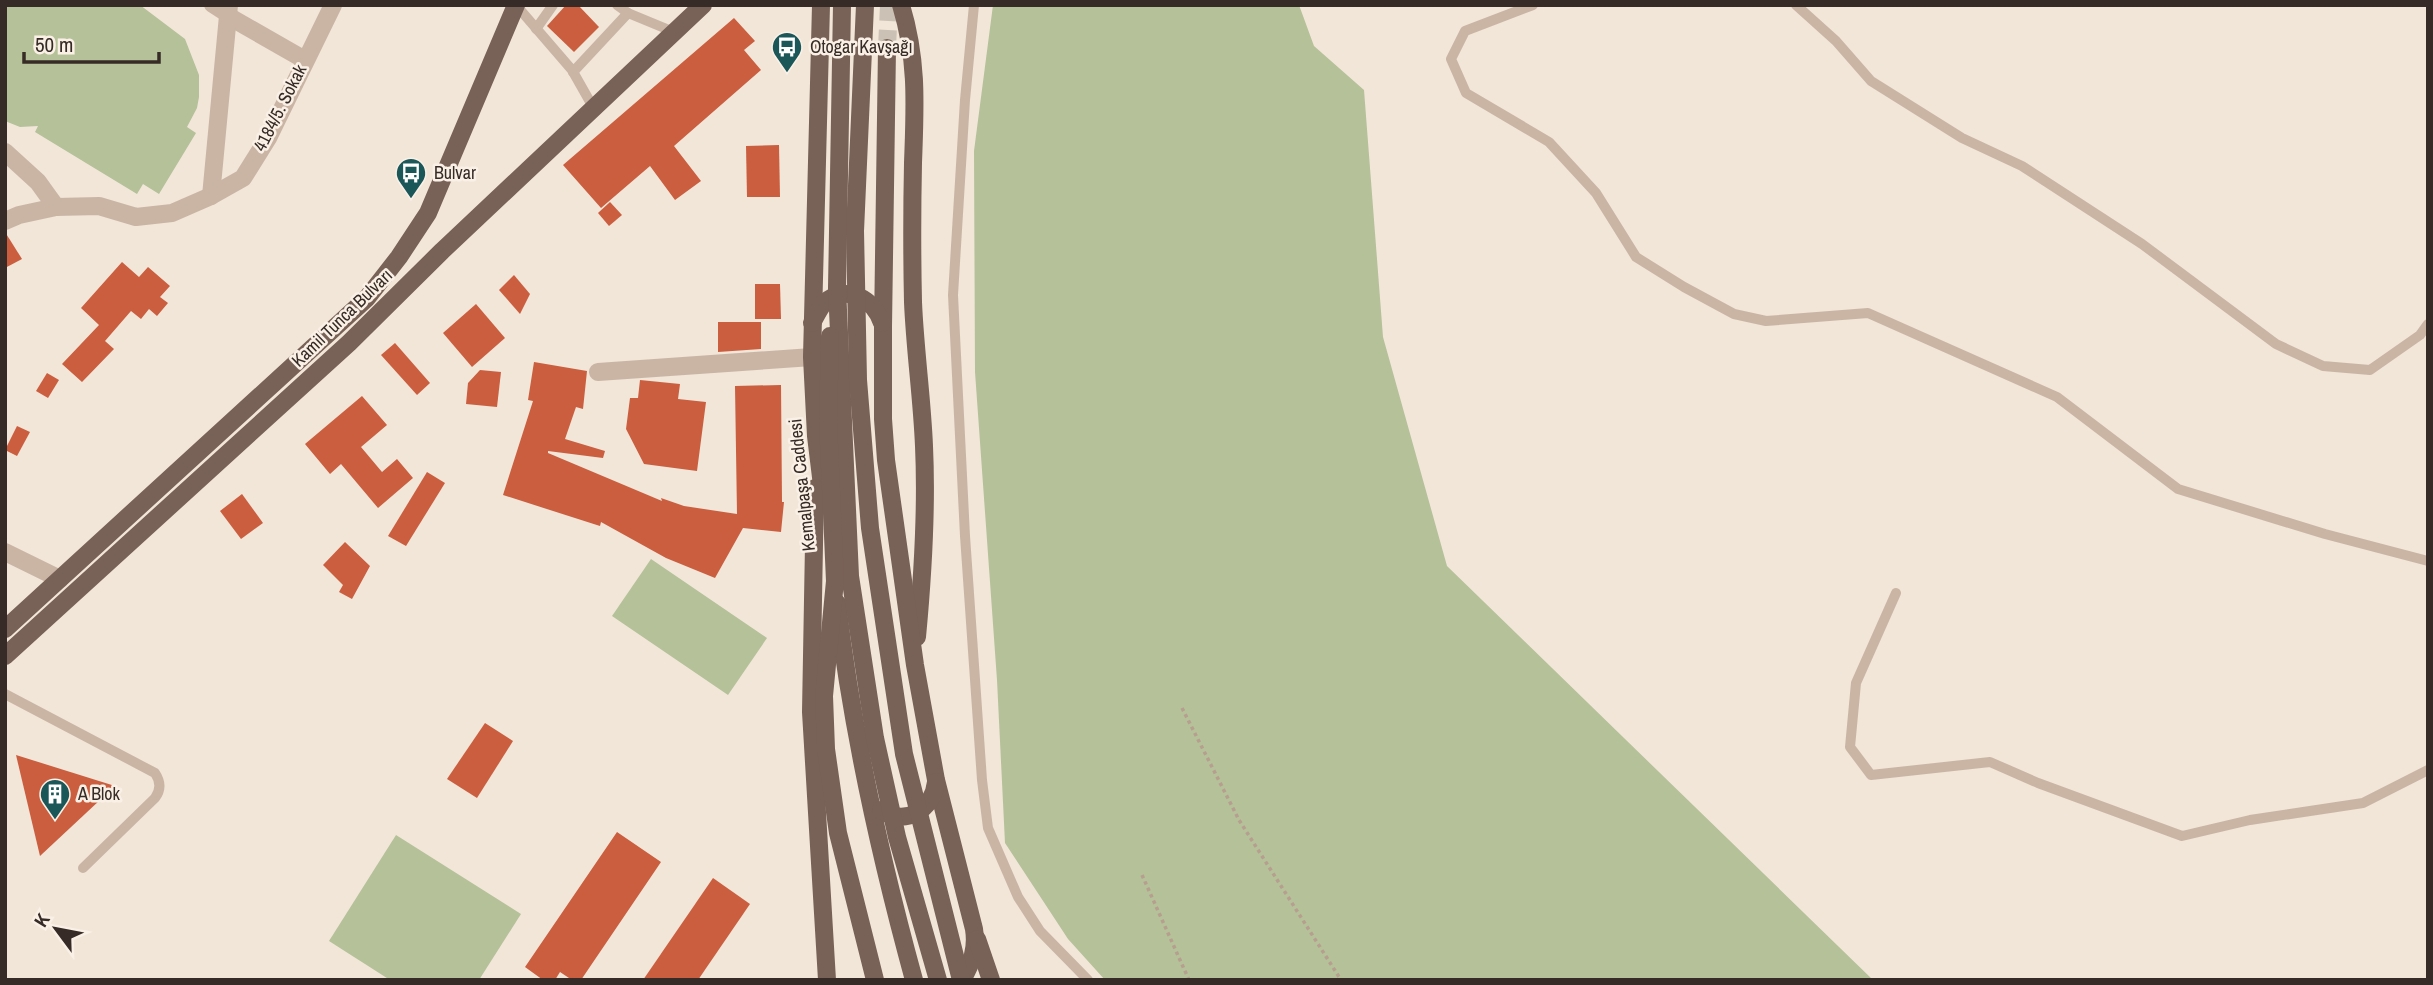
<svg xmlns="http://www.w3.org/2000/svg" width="2433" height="985" font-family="'Archivo Narrow',sans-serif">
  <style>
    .green { fill: #b5c199 }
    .building { fill: #ca5e3f }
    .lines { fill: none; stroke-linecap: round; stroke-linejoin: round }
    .primary-tunnel { stroke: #ccc1b5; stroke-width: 18; stroke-dasharray: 18 9; stroke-linecap: butt }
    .path { stroke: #b69f8f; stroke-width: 3.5; stroke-dasharray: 3.5 3.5; stroke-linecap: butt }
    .service { stroke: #cab5a5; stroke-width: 10 }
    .pedestrian { stroke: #cab5a5; stroke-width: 14 }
    .minor { stroke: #cab5a5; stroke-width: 18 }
    .primary { stroke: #786157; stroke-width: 18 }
    .primary-bridge { stroke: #786157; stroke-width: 18 }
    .labels { text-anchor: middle; stroke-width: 5; stroke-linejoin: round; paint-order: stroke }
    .poi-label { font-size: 18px; fill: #362b26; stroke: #faf0e5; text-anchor: start }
    .street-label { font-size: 18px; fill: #362b26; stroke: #faf0e5 }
  </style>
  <rect width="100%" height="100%" fill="#f2e6d9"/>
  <!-- green -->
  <g class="green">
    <path d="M 5,5 L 140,5 L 185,39 L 199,75 L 199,97 L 197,108 L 187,127 L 196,133 L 159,194 L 143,184 L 137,194 L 35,132 L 38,126 L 20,127 L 5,121 Z"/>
    <path d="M 993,5 L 1299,5 L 1314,46 L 1364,90 L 1383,337 L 1447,566 L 1873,980 L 1105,980 L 1068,939 L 1005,843 L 997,680 L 975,372 L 974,151 Z"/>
    <path d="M 651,559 L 767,638 L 728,695 L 612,616 Z"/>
    <path d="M 396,835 L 521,914 L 479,980 L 390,980 L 329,941 Z"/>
  </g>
  <!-- building -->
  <g class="building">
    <path d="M 566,5 L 578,5 L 599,27 L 574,52 L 547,26 Z"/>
    <path d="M 734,18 L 755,41 L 744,50 L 761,70 L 674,146 L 701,181 L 675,200 L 650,166 L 601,208 L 563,165 Z"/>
    <path d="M 779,145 L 780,197 L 747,197 L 746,146 Z"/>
    <path d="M 610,202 L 622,215 L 609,226 L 598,213 Z"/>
    <path d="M 5,232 L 22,259 L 5,268 Z"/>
    <path d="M 122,262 L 139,277 L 148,267 L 170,286 L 160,297 L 168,303 L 157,316 L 149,309 L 141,319 L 131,311 L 105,341 L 114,349 L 82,382 L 62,364 L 99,325 L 81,308 Z"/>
    <path d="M 514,275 L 530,294 L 520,314 L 499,290 Z"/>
    <path d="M 755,284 L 780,284 L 781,319 L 755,319 Z"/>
    <path d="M 476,304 L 505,338 L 472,367 L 443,333 Z"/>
    <path d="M 718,322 L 761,322 L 761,349 L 718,352 Z"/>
    <path d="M 395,343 L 430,383 L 417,395 L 381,355 Z"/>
    <path d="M 534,362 L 587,371 L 583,409 L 576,407 L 565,439 L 605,451 L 603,458 L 548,451 L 548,453 L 662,501 L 661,498 L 684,506 L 737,514 L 735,386 L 781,385 L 782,502 L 784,502 L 781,532 L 743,528 L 715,578 L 666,558 L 601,522 L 600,526 L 503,495 L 533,401 L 528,400 Z"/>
    <path d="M 480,370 L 501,372 L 497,407 L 466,404 L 468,383 Z"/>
    <path d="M 47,373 L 59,380 L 48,398 L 36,391 Z"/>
    <path d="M 640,380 L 680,384 L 678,399 L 706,402 L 697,471 L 644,464 L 626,429 L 630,398 L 638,398 Z"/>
    <path d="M 362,396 L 387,425 L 361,447 L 382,472 L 397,459 L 413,478 L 378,508 L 341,464 L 330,474 L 305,444 Z"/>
    <path d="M 17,426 L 30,432 L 17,456 L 5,450 Z"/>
    <path d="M 427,472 L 445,483 L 406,546 L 388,536 Z"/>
    <path d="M 242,494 L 263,523 L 241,539 L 220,511 Z"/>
    <path d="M 345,542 L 370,566 L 352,599 L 339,592 L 343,585 L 323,565 Z"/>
    <path d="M 485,723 L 513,741 L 477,798 L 447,779 Z"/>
    <path d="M 16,755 L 115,786 L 40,856 Z"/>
    <path d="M 617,832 L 661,862 L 581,980 L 572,980 L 560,972 L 555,980 L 543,980 L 525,967 Z"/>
    <path d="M 713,878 L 750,904 L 698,980 L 643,980 Z"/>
  </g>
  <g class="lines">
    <!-- primary-tunnel -->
    <path class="primary-tunnel" d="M 887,48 L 889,5"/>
    <!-- path -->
    <g class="path">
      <path d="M 1182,708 L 1239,820 L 1341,980"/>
      <path d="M 1142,875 L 1189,980"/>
    </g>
    <!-- service -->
    <g class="service">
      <path d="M 516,5 L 572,70 L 593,107"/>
      <path d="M 617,5 L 628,13 L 674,32"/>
      <path d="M 974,5 L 965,100 L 953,295 L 965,536 L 982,780 L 988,828 L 1018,897 L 1040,931 L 1088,980"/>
      <path d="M 1533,5 L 1465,31 L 1451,59 L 1466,93 L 1549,142 L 1596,193 L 1636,257 L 1684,287 L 1734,314 L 1766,321 L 1868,313 L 2057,397 L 2178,489 L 2325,534 L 2428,561"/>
      <path d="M 1796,5 L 1836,41 L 1871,81 L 1962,138 L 2022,166 L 2142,244 L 2276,344 L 2323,366 L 2370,370 L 2420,335 L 2428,324"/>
      <path d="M 536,29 L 553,5"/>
      <path d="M 573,72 L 628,13"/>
      <path d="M 1896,593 L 1856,683 L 1850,747 L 1871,775 L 1990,762 L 2038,783 L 2182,836 L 2250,820 L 2363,803 L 2428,770"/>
      <path d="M 5,694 L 155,773 C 161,782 161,790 155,798 L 83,868"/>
    </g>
    <!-- pedestrian -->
    <path class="pedestrian" d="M 211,5 L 228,16"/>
    <!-- minor -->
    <g class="minor">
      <path d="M 228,16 L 305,60"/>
      <path d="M 5,152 L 38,182 L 56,207"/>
      <path d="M 211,196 L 229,5"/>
      <path d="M 5,221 L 19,215 L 56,207 L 99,206 L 136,217 L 172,213 L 211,196 L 243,178 L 268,138 L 333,5"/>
      <path d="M 598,372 L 812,357"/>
      <path d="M 5,552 L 60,579"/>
    </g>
    <!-- primary -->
    <g class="primary">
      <path d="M 821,5 L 812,357 L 816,436 L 824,502"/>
      <path d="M 901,5 C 918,61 915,106 913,163 C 912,210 912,256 913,302 C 915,350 922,398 924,446 C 927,510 923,573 917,637"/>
      <path d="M 887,48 L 883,327 L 883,419 L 886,460 L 915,665 L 936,780 L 974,929 C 977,948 972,963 962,980"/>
      <path d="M 812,323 C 816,316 819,309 824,303 C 846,283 874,299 882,323"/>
      <path d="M 815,488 L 811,712 L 827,980"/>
      <path d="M 837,603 C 852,730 880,856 914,980"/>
      <path d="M 5,629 L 367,298 L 399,257 L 428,213 L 516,5"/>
      <path d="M 5,656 L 349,343 L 442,251 L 703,5"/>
      <path d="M 881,810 C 906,827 933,809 936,782"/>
      <path d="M 977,939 L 991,980"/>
    </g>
    <!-- primary-bridge -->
    <g class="primary-bridge">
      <path d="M 842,5 L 837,288 L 850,576 L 875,738 L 897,837 L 938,980"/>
      <path d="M 865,5 L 855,231 L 858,380 L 870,528 L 904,754 L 961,980"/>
      <path d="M 830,336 L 828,422 L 835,581 L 824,696 L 826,749 L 838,833 L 875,980"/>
    </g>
  </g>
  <!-- icons -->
  <defs>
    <g id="bus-pin" transform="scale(1.575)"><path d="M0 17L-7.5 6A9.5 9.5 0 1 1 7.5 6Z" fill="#1b5658" stroke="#faf0e5"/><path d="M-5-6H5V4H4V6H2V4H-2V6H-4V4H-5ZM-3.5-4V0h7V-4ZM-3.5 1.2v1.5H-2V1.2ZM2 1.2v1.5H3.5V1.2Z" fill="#fff"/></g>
    <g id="building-pin" transform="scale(1.575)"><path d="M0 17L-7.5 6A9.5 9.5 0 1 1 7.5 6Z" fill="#1b5658" stroke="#faf0e5"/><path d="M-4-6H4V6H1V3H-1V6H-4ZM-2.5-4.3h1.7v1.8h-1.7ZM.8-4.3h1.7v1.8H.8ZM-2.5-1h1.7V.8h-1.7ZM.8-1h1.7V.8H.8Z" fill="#fff"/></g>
  </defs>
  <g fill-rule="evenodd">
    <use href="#bus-pin" x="787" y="47"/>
    <use href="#bus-pin" x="411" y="173"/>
    <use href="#building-pin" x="55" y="794"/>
  </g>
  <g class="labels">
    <!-- poi labels -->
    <g class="poi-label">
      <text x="810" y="53">Otogar Kavşağı</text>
      <text x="434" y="179">Bulvar</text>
      <text x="78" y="800">A Blok</text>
    </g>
    <!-- street labels -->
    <g class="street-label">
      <text transform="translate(280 108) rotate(-63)" y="6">4184/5. Sokak</text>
      <text transform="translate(342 318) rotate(-44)" y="6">Kamil Tunca Bulvarı</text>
      <text transform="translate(802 485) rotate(-96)" y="6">Kemalpaşa Caddesi</text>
    </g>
  </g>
  <!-- border -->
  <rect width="2433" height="985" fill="none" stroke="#362b26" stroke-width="14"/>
  <!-- north arrow -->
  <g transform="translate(56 929) rotate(302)" stroke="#faf0e5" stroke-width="5" paint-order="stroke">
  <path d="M0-5L12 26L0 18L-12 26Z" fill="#362b26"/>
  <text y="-10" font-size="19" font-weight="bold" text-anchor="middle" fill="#362b26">K</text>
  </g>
  <!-- scale -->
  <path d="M24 52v10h135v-10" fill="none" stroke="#362b26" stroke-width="3.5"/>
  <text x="35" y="52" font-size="21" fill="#362b26" stroke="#faf0e5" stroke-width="5" paint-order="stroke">50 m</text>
</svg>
